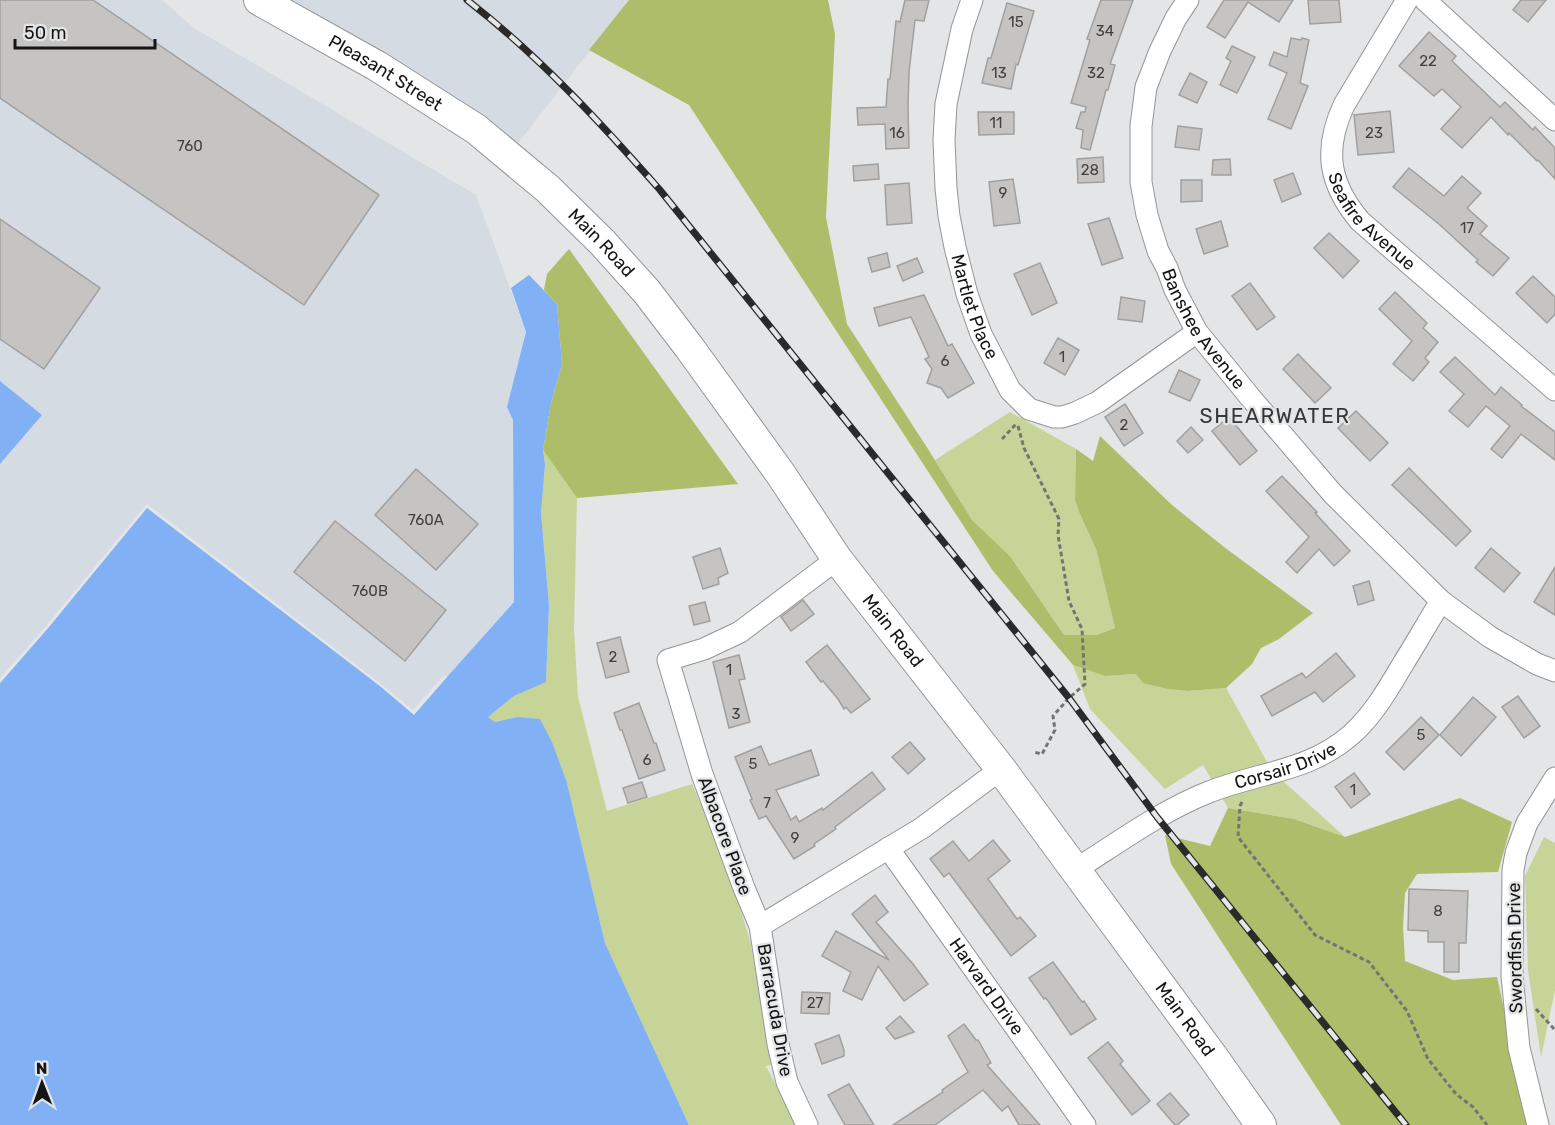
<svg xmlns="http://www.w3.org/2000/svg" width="1555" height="1125" font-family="Rubik,sans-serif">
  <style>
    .built { fill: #d4dbe2 }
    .green { fill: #c7d497 }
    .forest { fill: #adbd69 }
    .water { fill: #81b1f4 }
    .pier { fill: #e3e5e6 }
    .building { fill: #c6c4c3; stroke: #a1a09f; stroke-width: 1.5 }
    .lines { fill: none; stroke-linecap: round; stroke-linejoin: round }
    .street-casing { stroke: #939596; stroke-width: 23 }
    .secondary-casing { stroke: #939596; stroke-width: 32 }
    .path { stroke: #747475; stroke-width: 3; stroke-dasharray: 4.5 3; stroke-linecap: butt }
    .street { stroke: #fff; stroke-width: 21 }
    .secondary { stroke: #fff; stroke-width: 30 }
    .rail-casing { stroke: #2a2a2b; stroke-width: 7 }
    .rail { stroke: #e3e5e6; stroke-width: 4.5; stroke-dasharray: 14; stroke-linecap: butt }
    .labels { text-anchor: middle; stroke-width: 4.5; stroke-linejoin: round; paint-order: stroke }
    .number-label { font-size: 15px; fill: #414141 }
    .street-label { font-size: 18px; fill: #151516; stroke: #e3e5e6 }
    .quarter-label { font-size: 21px; letter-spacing: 1.5px; fill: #353637; stroke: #e3e5e6 }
  </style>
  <rect width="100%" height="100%" fill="#e3e5e6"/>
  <!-- built -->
  <g class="built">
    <path d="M 0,0 L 162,0 L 194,28 L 476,195 L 526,332 L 507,407 L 513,420 L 514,602 L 414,715 L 147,508 L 0,683 L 0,464 L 42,415 L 0,381 Z"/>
    <path d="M 272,0 L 629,0 L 505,160 Z"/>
  </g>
  <!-- green -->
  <g class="green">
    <path d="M 1010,412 L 1076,449 L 1075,500 L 1079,512 L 1096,549 L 1115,628 L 1097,635 L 1064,635 L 1010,556 L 972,520 L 935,460 Z"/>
    <path d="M 543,450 L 577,498 L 574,630 L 578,697 L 607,811 L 692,784 L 724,856 L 750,941 L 773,1064 L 764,1067 L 767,1068 L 797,1125 L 689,1125 L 605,943 L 567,783 L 517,717 L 495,722 L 488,717 L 514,696 L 546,681 L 549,605 L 541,513 L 545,465 Z"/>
    <path d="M 1073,665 L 1105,676 L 1136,674 L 1168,689 L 1187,691 L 1226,688 L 1272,771 L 1345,837 L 1294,819 L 1228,808 L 1203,765 L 1165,789 L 1090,709 Z"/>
    <path d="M 1544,837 L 1555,843 L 1555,990 L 1541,1057 L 1528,970 L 1525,876 Z"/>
  </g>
  <!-- forest -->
  <g class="forest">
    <path d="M 629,0 L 828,0 L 835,34 L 826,217 L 847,324 L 928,449 L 972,520 L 1010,556 L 1064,635 L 1097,635 L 1115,628 L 1096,549 L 1079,512 L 1075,500 L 1076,449 L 1093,461 L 1100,436 L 1172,505 L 1224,547 L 1313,613 L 1279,639 L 1261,648 L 1252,664 L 1226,688 L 1187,691 L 1168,689 L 1143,683 L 1136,674 L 1105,676 L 1073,665 L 993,571 L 689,105 L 589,50 Z"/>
    <path d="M 569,249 L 738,484 L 577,498 L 543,450 L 551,403 L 562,364 L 557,304 L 544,290 L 547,274 Z"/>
    <path d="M 1460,798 L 1512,822 L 1498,872 L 1417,874 L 1405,893 L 1403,926 L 1405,961 L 1453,980 L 1497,977 L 1529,1125 L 1341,1125 L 1171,864 L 1165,835 L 1210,846 L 1228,808 L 1294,819 L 1345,837 Z"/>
  </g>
  <!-- water -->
  <g class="water">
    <path d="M 529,275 L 557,304 L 562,364 L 551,403 L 543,450 L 545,465 L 541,513 L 549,605 L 546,682 L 514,696 L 488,717 L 495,722 L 517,717 L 540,719 L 552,742 L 567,783 L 605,943 L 689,1125 L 0,1125 L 0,683 L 48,628 L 147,507 L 380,686 L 414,714 L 514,602 L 513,420 L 507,407 L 526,332 L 511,288 Z"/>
    <path d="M 0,381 L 42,415 L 0,464 Z"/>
  </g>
  <!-- pier -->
  <path class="pier" d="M 147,504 L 381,684 L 413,710 L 444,675 L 447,677 L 414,715 L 380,686 L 147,508 L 48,628 L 0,683 L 0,678 L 46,626 L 145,506 Z"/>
  <!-- building -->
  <g class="building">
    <path d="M 0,0 L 93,0 L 379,195 L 304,305 L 0,98 Z"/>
    <path d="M 905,0 L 929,0 L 924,21 L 915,20 L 909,72 L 908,107 L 909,148 L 886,149 L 885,124 L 858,125 L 857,108 L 886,107 L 888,79 L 890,79 L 896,21 L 900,22 Z"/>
    <path d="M 1101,0 L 1133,0 L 1110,64 L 1115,65 L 1108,90 L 1106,90 L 1090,150 L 1081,148 L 1083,130 L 1076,128 L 1081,112 L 1085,112 L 1086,107 L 1071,103 L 1090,40 L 1087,39 Z"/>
    <path d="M 1224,0 L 1293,0 L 1279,22 L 1248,2 L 1225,38 L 1207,27 Z"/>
    <path d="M 1308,0 L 1339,0 L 1341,22 L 1310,24 Z"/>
    <path d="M 1521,0 L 1546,0 L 1528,22 L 1513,10 Z"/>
    <path d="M 1007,3 L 1034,11 L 1018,65 L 1016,64 L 1011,89 L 982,83 L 988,58 L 991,58 Z"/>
    <path d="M 1429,32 L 1456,56 L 1452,61 L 1500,107 L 1505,102 L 1533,130 L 1535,127 L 1555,148 L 1555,179 L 1538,160 L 1537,161 L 1509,133 L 1508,135 L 1491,117 L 1462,148 L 1441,129 L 1461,107 L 1442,89 L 1434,96 L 1399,66 Z"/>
    <path d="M 1291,38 L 1301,40 L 1302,38 L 1309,40 L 1300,83 L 1308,86 L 1291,129 L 1268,119 L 1287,73 L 1269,65 L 1274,52 L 1287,57 Z"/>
    <path d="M 1232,46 L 1255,57 L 1237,93 L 1220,85 L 1231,61 L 1226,58 Z"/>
    <path d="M 1190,73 L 1207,82 L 1197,103 L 1179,95 Z"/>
    <path d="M 1390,111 L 1394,152 L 1358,155 L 1354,115 Z"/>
    <path d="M 978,112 L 1014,112 L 1014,134 L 979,135 Z"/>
    <path d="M 1178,126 L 1202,129 L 1199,150 L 1175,147 Z"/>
    <path d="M 1103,157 L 1104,182 L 1078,183 L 1077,159 Z"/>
    <path d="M 1230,159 L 1231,175 L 1212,175 L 1213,160 Z"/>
    <path d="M 878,164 L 879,179 L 854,181 L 853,166 Z"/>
    <path d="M 1409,168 L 1444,196 L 1462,176 L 1481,193 L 1467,208 L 1487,226 L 1480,234 L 1509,258 L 1493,276 L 1476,262 L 1478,260 L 1440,225 L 1393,187 Z"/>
    <path d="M 1293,173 L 1301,194 L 1282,202 L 1274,180 Z"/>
    <path d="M 1013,179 L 1020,223 L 994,226 L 989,182 Z"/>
    <path d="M 1181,180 L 1202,180 L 1202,201 L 1181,202 Z"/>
    <path d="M 909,183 L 912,223 L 887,225 L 885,185 Z"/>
    <path d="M 1109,218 L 1123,258 L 1102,265 L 1088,224 Z"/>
    <path d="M 0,219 L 100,288 L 44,369 L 0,339 Z"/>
    <path d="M 1221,221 L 1228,246 L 1204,254 L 1196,229 Z"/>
    <path d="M 1329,233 L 1359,261 L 1343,278 L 1314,248 Z"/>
    <path d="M 887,253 L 890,267 L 872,272 L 868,258 Z"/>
    <path d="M 917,258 L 923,272 L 903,281 L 897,266 Z"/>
    <path d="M 1040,263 L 1057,303 L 1032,315 L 1014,274 Z"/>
    <path d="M 1533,276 L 1555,297 L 1555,314 L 1547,323 L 1516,293 Z"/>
    <path d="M 1250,283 L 1275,317 L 1257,330 L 1232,296 Z"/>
    <path d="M 1395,292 L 1427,323 L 1423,328 L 1438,342 L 1425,358 L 1429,362 L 1413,381 L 1393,364 L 1412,341 L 1379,309 Z"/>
    <path d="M 924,295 L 948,346 L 952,344 L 974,383 L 948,398 L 941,388 L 927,383 L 932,369 L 925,359 L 929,357 L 911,317 L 879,326 L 874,308 Z"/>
    <path d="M 1121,297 L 1145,301 L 1142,322 L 1118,319 Z"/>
    <path d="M 1058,338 L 1079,350 L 1065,375 L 1044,363 Z"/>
    <path d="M 1298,354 L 1331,388 L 1315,403 L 1283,369 Z"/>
    <path d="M 1455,357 L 1495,395 L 1501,387 L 1522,405 L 1521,406 L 1555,432 L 1555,460 L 1521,434 L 1502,458 L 1491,449 L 1510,426 L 1486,406 L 1468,427 L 1449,411 L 1464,394 L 1440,372 Z"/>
    <path d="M 1179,370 L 1200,380 L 1190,401 L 1169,392 Z"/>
    <path d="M 1125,404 L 1143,433 L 1124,446 L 1105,417 Z"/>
    <path d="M 1356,411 L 1388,443 L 1370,461 L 1338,428 Z"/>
    <path d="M 1229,417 L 1257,451 L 1240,465 L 1212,431 Z"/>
    <path d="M 1191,427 L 1203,440 L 1188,453 L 1177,441 Z"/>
    <path d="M 1409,468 L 1471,531 L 1456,546 L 1392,485 Z"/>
    <path d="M 416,469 L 478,524 L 436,570 L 375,515 Z"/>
    <path d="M 1282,476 L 1317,512 L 1315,513 L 1350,551 L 1334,566 L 1319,549 L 1297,573 L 1286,562 L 1309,537 L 1266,491 Z"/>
    <path d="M 335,521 L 446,610 L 405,661 L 294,572 Z"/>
    <path d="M 720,548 L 728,573 L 718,578 L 719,584 L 703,589 L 693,557 Z"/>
    <path d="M 1491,548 L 1520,573 L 1504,592 L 1475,568 Z"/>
    <path d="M 1555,567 L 1555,615 L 1534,602 Z"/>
    <path d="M 1369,581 L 1374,600 L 1358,605 L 1353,586 Z"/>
    <path d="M 803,600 L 814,614 L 791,631 L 781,617 Z"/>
    <path d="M 705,602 L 710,621 L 694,625 L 689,606 Z"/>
    <path d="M 620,637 L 629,672 L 606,678 L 597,643 Z"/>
    <path d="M 827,645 L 870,699 L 851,713 L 846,707 L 844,709 L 838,699 L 823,681 L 821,682 L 806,662 Z"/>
    <path d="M 1336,653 L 1355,676 L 1323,702 L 1315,692 L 1272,716 L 1261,696 L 1302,673 L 1306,678 Z"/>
    <path d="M 739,655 L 745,679 L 739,680 L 750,722 L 729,728 L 713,662 Z"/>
    <path d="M 1518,696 L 1540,726 L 1524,738 L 1502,707 Z"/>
    <path d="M 1473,697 L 1496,717 L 1461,756 L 1440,735 Z"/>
    <path d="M 639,703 L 654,743 L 656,743 L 665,770 L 639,779 L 622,730 L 620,730 L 614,713 Z"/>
    <path d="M 1421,717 L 1439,735 L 1404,770 L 1386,752 Z"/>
    <path d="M 910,742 L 925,759 L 908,774 L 892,757 Z"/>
    <path d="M 761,746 L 769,765 L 811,750 L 819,775 L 776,790 L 791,820 L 796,816 L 799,822 L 822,808 L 823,810 L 872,772 L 885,789 L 835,827 L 836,829 L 814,844 L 815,846 L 794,859 L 766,816 L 759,819 L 750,800 L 752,799 L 735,757 Z"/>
    <path d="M 1354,773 L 1370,794 L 1351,808 L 1335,787 Z"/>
    <path d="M 642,782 L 647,797 L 628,803 L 623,788 Z"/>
    <path d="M 993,840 L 1010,861 L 988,879 L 1017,919 L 1020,917 L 1036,936 L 1011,956 L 949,873 L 944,877 L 930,859 L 953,841 L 969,861 Z"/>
    <path d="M 1409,889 L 1468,891 L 1466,943 L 1459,943 L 1459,972 L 1444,972 L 1444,942 L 1428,942 L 1428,931 L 1408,930 Z"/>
    <path d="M 875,895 L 888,912 L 876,922 L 913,964 L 928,984 L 904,1001 L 878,966 L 862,1000 L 843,991 L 851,972 L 822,956 L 836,931 L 889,960 L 852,914 Z"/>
    <path d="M 1053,962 L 1082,1002 L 1084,1001 L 1096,1019 L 1071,1035 L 1046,998 L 1044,999 L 1029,978 Z"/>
    <path d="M 802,992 L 830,993 L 829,1014 L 801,1013 Z"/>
    <path d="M 900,1016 L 914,1032 L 895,1039 L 886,1028 Z"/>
    <path d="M 964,1024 L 976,1040 L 978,1040 L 991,1063 L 987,1065 L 1040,1125 L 1019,1125 L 1008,1106 L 1002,1111 L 983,1090 L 935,1125 L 893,1125 L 943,1092 L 942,1090 L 968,1072 L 948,1036 Z"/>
    <path d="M 839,1035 L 844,1050 L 844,1056 L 822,1064 L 815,1044 Z"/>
    <path d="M 1108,1042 L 1123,1061 L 1120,1064 L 1150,1101 L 1132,1115 L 1088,1058 Z"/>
    <path d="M 849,1084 L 855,1094 L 874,1125 L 845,1125 L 828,1095 Z"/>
    <path d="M 1170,1093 L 1189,1115 L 1177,1125 L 1175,1125 L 1157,1104 Z"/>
  </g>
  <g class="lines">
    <!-- street casing -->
    <g class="street-casing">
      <g id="street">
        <path id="s1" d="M 972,0 L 962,29 L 946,104 L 944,140 L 946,188 L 949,216 L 955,247 L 967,294 L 981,334 L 1010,390 L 1029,409 L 1054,417 L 1062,417 L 1075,413 L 1098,402 L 1197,332"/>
        <path id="s2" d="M 1188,0 L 1176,18 L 1160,51 L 1146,87 L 1141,126 L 1141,182 L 1147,215 L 1158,251 L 1167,268 L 1175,290 L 1197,332 L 1250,397 L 1333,494 L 1441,601 L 1490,637 L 1537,664 L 1555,671"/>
        <path id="s3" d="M 1407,0 L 1344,105 C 1323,150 1329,184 1360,221 L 1555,390"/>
        <path d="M 1425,0 L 1555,120"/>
        <path id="s4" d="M 888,848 L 1085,1125"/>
        <path id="s5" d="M 1075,870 C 1119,842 1161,811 1209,792 C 1259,772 1309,772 1352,734 C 1374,714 1388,689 1403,664 C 1416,643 1428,622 1441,601"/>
        <path d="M 760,926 L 922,828 L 1001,769"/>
        <path d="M 807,1125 L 787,1082 L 778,1044 L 760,926 L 744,888 L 702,774 L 668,660 L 704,649 L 740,632 L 837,559"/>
        <path d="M 1538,1125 L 1519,1048 L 1512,976 L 1513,870 L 1516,853 L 1527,823 L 1555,778"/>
      </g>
    </g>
    <!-- secondary casing -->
    <g class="secondary-casing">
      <g id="secondary">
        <path id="s6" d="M 259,0 L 377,66 L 476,129 L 548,189 L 602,242 L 647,292 L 689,347 L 780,473 L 837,559 L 1001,769 L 1213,1057 L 1261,1125"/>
      </g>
    </g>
    <!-- path -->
    <g class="path">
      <path d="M 1018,426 L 1024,448 L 1059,519 L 1058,535 L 1069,601 L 1082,629 L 1085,684 L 1069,698 L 1053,716 L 1055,730 L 1042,754 L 1034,752"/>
      <path d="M 1002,439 L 1016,424"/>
      <path d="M 1242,802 L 1240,806 L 1238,837 L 1315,935 L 1369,962 L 1407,1011 L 1428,1059 L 1456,1094 L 1473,1107 L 1487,1125"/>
      <path d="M 1536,1009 L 1555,1030"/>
    </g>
    <!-- street -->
    <use href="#street" class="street"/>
    <!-- secondary -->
    <use href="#secondary" class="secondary"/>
    <!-- rail casing -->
    <g class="rail-casing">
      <path id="rail" d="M 467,0 C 539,56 600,122 660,190 L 1069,698 L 1157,817 L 1406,1125"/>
    </g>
    <!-- rail -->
    <use href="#rail" class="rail"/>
  </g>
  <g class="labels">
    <!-- number labels -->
    <g class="number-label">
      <text x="1016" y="27">15</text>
      <text x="1105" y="36">34</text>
      <text x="1428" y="66">22</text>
      <text x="999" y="78">13</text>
      <text x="1096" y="78">32</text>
      <text x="996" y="128">11</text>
      <text x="897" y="138">16</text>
      <text x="1374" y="138">23</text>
      <text x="190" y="151">760</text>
      <text x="1090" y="175">28</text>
      <text x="1003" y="198">9</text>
      <text x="1467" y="233">17</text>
      <text x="1062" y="362">1</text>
      <text x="945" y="366">6</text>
      <text x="1124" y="430">2</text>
      <text x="426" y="525">760A</text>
      <text x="370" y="596">760B</text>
      <text x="613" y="662">2</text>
      <text x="729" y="675">1</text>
      <text x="736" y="719">3</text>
      <text x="1421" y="740">5</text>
      <text x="647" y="765">6</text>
      <text x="753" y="769">5</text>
      <text x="1353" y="795">1</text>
      <text x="767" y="808">7</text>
      <text x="795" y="843">9</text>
      <text x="1438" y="916">8</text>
      <text x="815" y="1008">27</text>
    </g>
    <!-- street labels -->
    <g class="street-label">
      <text dy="6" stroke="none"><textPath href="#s6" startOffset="146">Pleasant Street</textPath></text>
      <text dy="6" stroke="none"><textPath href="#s3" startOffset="255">Seafire Avenue</textPath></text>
      <text dy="6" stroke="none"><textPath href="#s6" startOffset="422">Main Road</textPath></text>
      <text dy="6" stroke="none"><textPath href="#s1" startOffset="314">Martlet Place</textPath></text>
      <text dy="6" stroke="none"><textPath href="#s2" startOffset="354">Banshee Avenue</textPath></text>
      <text dy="6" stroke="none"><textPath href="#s6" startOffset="908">Main Road</textPath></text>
      <text dy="6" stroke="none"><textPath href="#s5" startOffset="236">Corsair Drive</textPath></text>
      <text transform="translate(725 836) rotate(70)" y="6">Albacore Place</text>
      <text transform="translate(1515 948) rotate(-91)" y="6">Swordfish Drive</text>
      <text dy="6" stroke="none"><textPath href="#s4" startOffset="170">Harvard Drive</textPath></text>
      <text transform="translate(775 1010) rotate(80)" y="6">Barracuda Drive</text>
      <text dy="6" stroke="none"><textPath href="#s6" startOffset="1394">Main Road</textPath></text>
    </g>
    <!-- quarter labels -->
    <g class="quarter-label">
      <text x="1275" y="423">SHEARWATER</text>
    </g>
  </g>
  <!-- north arrow -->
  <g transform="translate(42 1083) rotate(359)" stroke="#e3e5e6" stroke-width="4.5" paint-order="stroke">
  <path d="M0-4.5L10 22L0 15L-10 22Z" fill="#151516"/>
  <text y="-9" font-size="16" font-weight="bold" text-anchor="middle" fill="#151516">N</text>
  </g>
  <!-- scale -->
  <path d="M15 39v9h140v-9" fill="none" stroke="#151516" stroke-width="3"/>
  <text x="24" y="39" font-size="18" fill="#151516" stroke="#e3e5e6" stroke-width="4.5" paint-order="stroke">50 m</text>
</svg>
